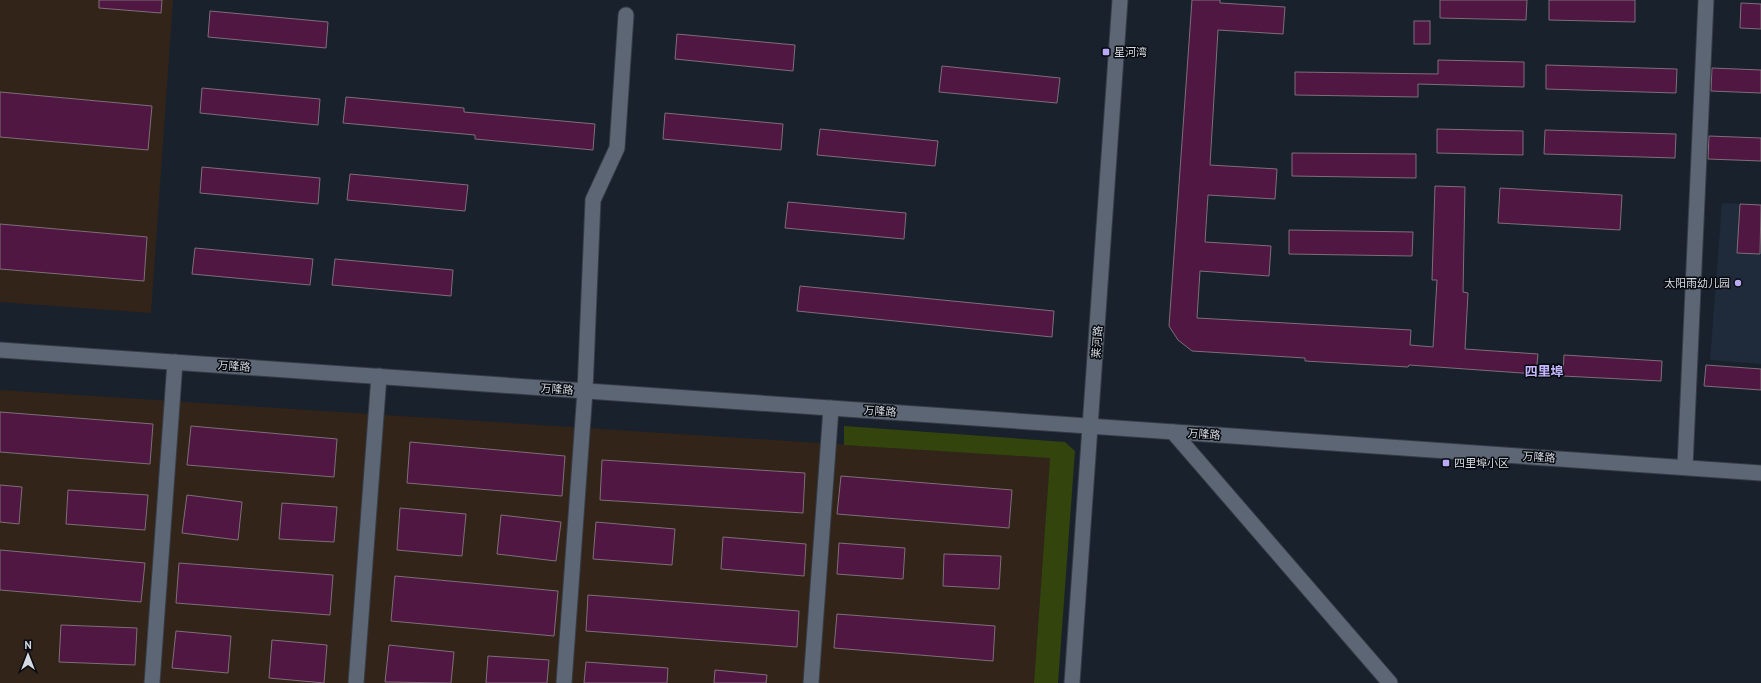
<svg xmlns="http://www.w3.org/2000/svg" width="1761" height="683" font-family="'PT Sans','Noto Sans SC',sans-serif">
  <style>
    .commercial { fill: #33241a }
    .built { fill: #1f2b3a }
    .green { fill: #33440c }
    .building { fill: #4f1742; stroke: #7e6e78 }
    .lines { fill: none; stroke-linecap: round; stroke-linejoin: round }
    .minor-casing { stroke: #363c46; stroke-width: 17 }
    .minor { stroke: #5d6674; stroke-width: 15 }
    .poi-dot { fill: #baaaf6; stroke: #070a0f; stroke-width: 1.5 }
    .labels { text-anchor: middle; stroke-width: 3; stroke-linejoin: round; paint-order: stroke }
    .poi-label { font-size: 11px; fill: #d6dbe3; stroke: #070a0f; text-anchor: start }
    .street-label { font-size: 11px; fill: #d6dbe3; stroke: #070a0f }
    .quarter-label { font-size: 13px; font-weight: bold; fill: #c4b6fd; stroke: #070a0f }
  </style>
  <rect width="100%" height="100%" fill="#19212c"/>
  <!-- commercial -->
  <g class="commercial">
    <path d="M 0,0 L 173,0 L 151,313 L 0,302 Z"/>
    <path d="M 0,390 L 1050,458 L 1034,683 L 0,683 Z"/>
  </g>
  <!-- built -->
  <path class="built" d="M 1722,203 L 1761,205 L 1761,364 L 1710,360 Z"/>
  <!-- green -->
  <path class="green" d="M 844,426 L 1065,442 L 1075,451 L 1058,683 L 1034,683 L 1050,458 L 844,445 Z"/>
  <!-- building -->
  <g class="building">
    <path d="M 99,0 L 162,0 L 161,13 L 99,8 Z"/>
    <path d="M 1192,0 L 1220,0 L 1220,3 L 1285,7 L 1283,34 L 1218,30 L 1210,165 L 1277,169 L 1275,199 L 1208,195 L 1205,242 L 1271,246 L 1269,276 L 1200,271 L 1197,318 L 1411,330 L 1410,345 L 1433,347 L 1437,280 L 1432,280 L 1435,186 L 1465,187 L 1463,292 L 1468,293 L 1465,349 L 1538,354 L 1536,374 L 1409,365 L 1408,367 L 1305,361 L 1305,358 L 1192,351 L 1178,340 L 1169,326 Z"/>
    <path d="M 1440,0 L 1527,0 L 1526,20 L 1440,18 Z"/>
    <path d="M 1549,0 L 1635,0 L 1635,22 L 1549,20 Z"/>
    <path d="M 1741,3 L 1761,4 L 1761,29 L 1740,28 Z"/>
    <path d="M 210,11 L 328,22 L 326,48 L 208,37 Z"/>
    <rect x="1414" y="21" width="16" height="23"/>
    <path d="M 677,34 L 795,45 L 793,71 L 675,59 Z"/>
    <path d="M 1438,60 L 1524,62 L 1524,87 L 1418,84 L 1418,97 L 1295,95 L 1295,72 L 1438,74 Z"/>
    <path d="M 1546,65 L 1677,69 L 1676,93 L 1546,89 Z"/>
    <path d="M 942,66 L 1060,78 L 1057,103 L 939,92 Z"/>
    <path d="M 1712,68 L 1761,70 L 1761,93 L 1711,91 Z"/>
    <path d="M 202,88 L 320,99 L 318,125 L 200,113 Z"/>
    <path d="M 0,92 L 152,106 L 148,150 L 0,137 Z"/>
    <path d="M 346,97 L 464,108 L 464,112 L 595,124 L 593,150 L 475,139 L 475,135 L 343,123 Z"/>
    <path d="M 665,113 L 783,124 L 781,150 L 663,139 Z"/>
    <path d="M 820,129 L 938,141 L 935,166 L 817,155 Z"/>
    <path d="M 1437,129 L 1523,131 L 1523,155 L 1437,153 Z"/>
    <path d="M 1545,130 L 1676,134 L 1675,158 L 1544,154 Z"/>
    <path d="M 1709,136 L 1761,138 L 1761,161 L 1708,159 Z"/>
    <path d="M 1292,153 L 1416,154 L 1416,178 L 1292,176 Z"/>
    <path d="M 202,167 L 320,178 L 318,204 L 200,193 Z"/>
    <path d="M 350,174 L 468,185 L 465,211 L 347,200 Z"/>
    <path d="M 1500,188 L 1622,195 L 1620,230 L 1498,223 Z"/>
    <path d="M 788,202 L 906,213 L 904,239 L 785,228 Z"/>
    <path d="M 1740,204 L 1761,205 L 1760,254 L 1737,253 Z"/>
    <path d="M 0,224 L 147,237 L 144,281 L 0,269 Z"/>
    <path d="M 1289,230 L 1413,232 L 1412,256 L 1289,254 Z"/>
    <path d="M 195,248 L 313,259 L 310,285 L 192,274 Z"/>
    <path d="M 335,259 L 453,270 L 451,296 L 332,285 Z"/>
    <path d="M 800,286 L 1054,311 L 1052,337 L 797,311 Z"/>
    <path d="M 1564,355 L 1662,361 L 1661,381 L 1563,376 Z"/>
    <path d="M 1706,365 L 1761,369 L 1761,390 L 1704,386 Z"/>
    <path d="M 0,412 L 153,424 L 150,464 L 0,452 Z"/>
    <path d="M 191,426 L 337,439 L 334,477 L 187,465 Z"/>
    <path d="M 410,442 L 565,456 L 562,496 L 407,483 Z"/>
    <path d="M 602,460 L 805,473 L 803,513 L 600,500 Z"/>
    <path d="M 841,476 L 1012,490 L 1009,528 L 837,514 Z"/>
    <path d="M 0,485 L 22,487 L 19,524 L 0,522 Z"/>
    <path d="M 68,490 L 148,495 L 145,530 L 66,524 Z"/>
    <path d="M 187,495 L 242,502 L 238,540 L 182,533 Z"/>
    <path d="M 282,503 L 337,507 L 334,542 L 279,539 Z"/>
    <path d="M 400,508 L 466,514 L 462,556 L 397,550 Z"/>
    <path d="M 501,515 L 561,522 L 556,561 L 497,554 Z"/>
    <path d="M 596,522 L 675,529 L 672,565 L 593,559 Z"/>
    <path d="M 723,537 L 806,544 L 804,576 L 721,569 Z"/>
    <path d="M 839,543 L 905,548 L 903,579 L 837,574 Z"/>
    <path d="M 0,550 L 145,563 L 141,602 L 0,590 Z"/>
    <path d="M 944,554 L 1001,556 L 999,589 L 943,586 Z"/>
    <path d="M 179,563 L 333,575 L 330,615 L 176,603 Z"/>
    <path d="M 395,576 L 558,591 L 554,636 L 391,621 Z"/>
    <path d="M 588,595 L 799,611 L 797,647 L 586,631 Z"/>
    <path d="M 837,614 L 995,626 L 993,661 L 834,648 Z"/>
    <path d="M 61,625 L 137,628 L 135,665 L 59,662 Z"/>
    <path d="M 176,631 L 231,636 L 228,673 L 172,668 Z"/>
    <path d="M 272,640 L 327,645 L 324,683 L 269,678 Z"/>
    <path d="M 389,645 L 454,652 L 451,683 L 385,682 Z"/>
    <path d="M 488,656 L 549,660 L 547,683 L 486,683 Z"/>
    <path d="M 586,662 L 668,668 L 667,683 L 584,683 Z"/>
    <path d="M 715,670 L 767,675 L 766,683 L 714,683 Z"/>
  </g>
  <g class="lines">
    <!-- minor casing -->
    <g class="minor-casing">
      <g id="minor">
        <path d="M 0,350 L 1761,473"/>
        <path d="M 1173,432 L 1390,683"/>
        <path d="M 1685,467 L 1706,0"/>
        <path d="M 152,683 L 175,362"/>
        <path d="M 356,683 L 379,376"/>
        <path d="M 564,683 L 585,391 L 593,200 L 617,148 L 626,15"/>
        <path d="M 811,683 L 831,408"/>
        <path d="M 1072,683 L 1120,0"/>
      </g>
    </g>
    <!-- minor -->
    <use href="#minor" class="minor"/>
  </g>
  <!-- markers -->
  <g class="poi-dot">
    <rect x="1102" y="48" width="8" height="8" rx="2"/>
    <circle cx="1738" cy="283" r="4"/>
    <rect x="1442" y="459" width="8" height="8" rx="2"/>
  </g>
  <g class="labels">
    <!-- poi labels -->
    <g class="poi-label">
      <text x="1114" y="56">星河湾</text>
      <text x="1730" y="287" text-anchor="end">太阳雨幼儿园</text>
      <text x="1454" y="467">四里埠小区</text>
    </g>
    <!-- street labels -->
    <g class="street-label">
      <text transform="translate(1097 342) rotate(-86)" y="4">莱河路</text>
      <text transform="translate(234 366) rotate(4)" y="4">万隆路</text>
      <text transform="translate(557 389) rotate(4)" y="4">万隆路</text>
      <text transform="translate(880 411) rotate(4)" y="4">万隆路</text>
      <text transform="translate(1204 434) rotate(4)" y="4">万隆路</text>
      <text transform="translate(1539 457) rotate(4)" y="4">万隆路</text>
    </g>
    <!-- quarter labels -->
    <g class="quarter-label">
      <text x="1544" y="376">四里埠</text>
    </g>
  </g>
  <!-- north arrow -->
  <g transform="translate(28 655)" stroke="#070a0f" stroke-width="3" paint-order="stroke">
  <path d="M0-3L7 15L0 10L-7 15Z" fill="#d6dbe3"/>
  <text y="-6" font-size="11" font-weight="bold" text-anchor="middle" fill="#d6dbe3">N</text>
  </g>
</svg>
